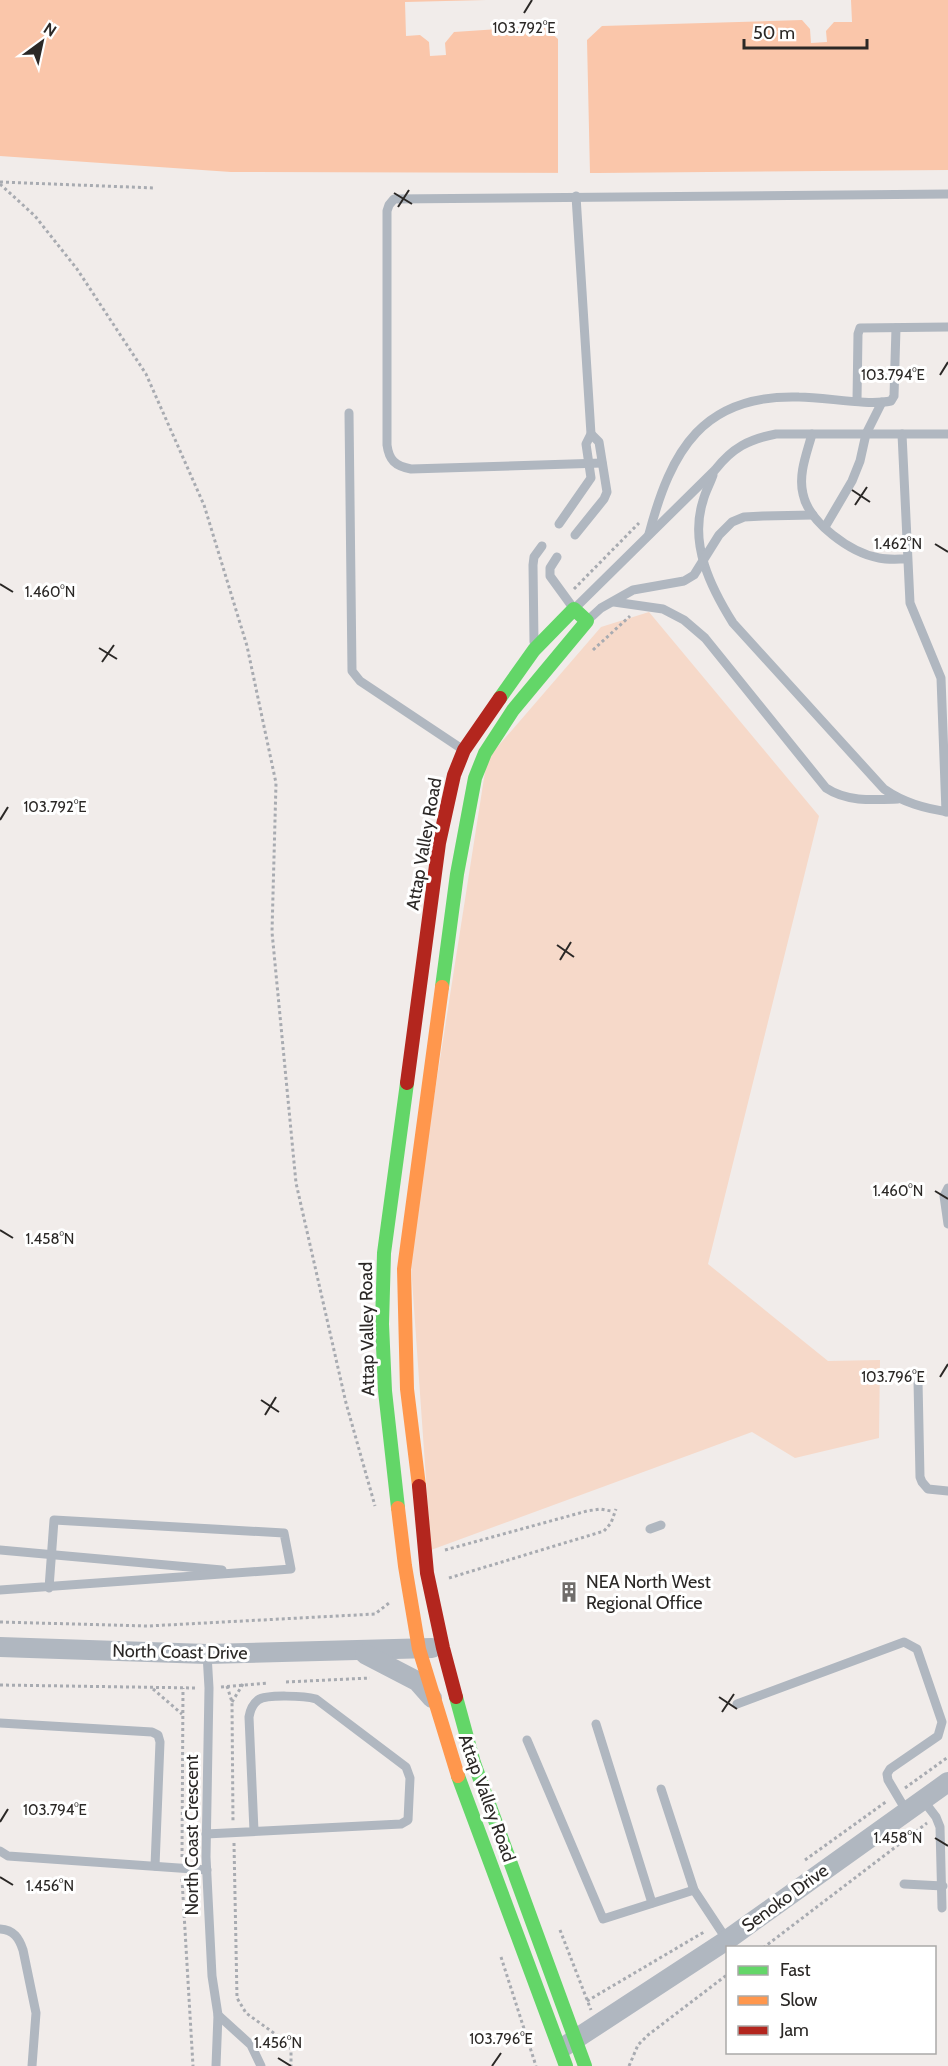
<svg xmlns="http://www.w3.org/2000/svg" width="948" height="2066" font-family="Cabin,sans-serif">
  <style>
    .green { fill: #f6d9c9 }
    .water { fill: #fac6aa }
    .pier { fill: #f1ecea }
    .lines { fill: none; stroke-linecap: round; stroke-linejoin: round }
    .path { stroke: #a8abb1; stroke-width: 3; stroke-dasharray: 3 3; stroke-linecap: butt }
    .lane { stroke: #b0b7c0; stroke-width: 9 }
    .street { stroke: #b0b7c0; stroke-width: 20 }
    .fast { stroke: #63d668; stroke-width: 14 }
    .slow { stroke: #ff974d; stroke-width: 14 }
    .jam { stroke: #b3261e; stroke-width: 14 }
    .ticks { fill: none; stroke: #2b2826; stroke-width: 2 }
    .labels { text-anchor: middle; stroke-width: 6; stroke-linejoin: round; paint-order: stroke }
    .street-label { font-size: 18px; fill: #2b2826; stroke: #fff }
    .poi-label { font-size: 18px; fill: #2b2826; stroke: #fff; text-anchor: start }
    .ticks-label { font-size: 15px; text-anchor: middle; fill: #2b2826; stroke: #fff; stroke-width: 6; stroke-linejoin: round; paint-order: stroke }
  </style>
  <rect width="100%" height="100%" fill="#f1ecea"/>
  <!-- green -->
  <path class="green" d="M 649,612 L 819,816 L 708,1264 L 828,1361 L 880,1360 L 879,1438 L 795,1458 L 752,1432 L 431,1550 L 410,1251 L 487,759 L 601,627 Z"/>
  <!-- water -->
  <path class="water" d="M 0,0 L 948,0 L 948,170 L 598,173 L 231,172 L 0,156 Z"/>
  <!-- pier -->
  <path class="pier" d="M 486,0 L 851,0 L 852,22 L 834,22 L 826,31 L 827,42 L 811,43 L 810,29 L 802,20 L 602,26 L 587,40 L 590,174 L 558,174 L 558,39 L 543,26 L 454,32 L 445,43 L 446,55 L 430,56 L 429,42 L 420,35 L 406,36 L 405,2 Z"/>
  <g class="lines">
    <!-- path -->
    <g class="path">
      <path d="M 0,182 L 155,188"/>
      <path d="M 0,184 L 35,216 L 77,269 L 146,374 L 204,505 L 247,646 L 276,783 L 272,932 L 296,1183 L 346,1403 L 375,1506"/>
      <path d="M 574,589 L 639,523"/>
      <path d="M 593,650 L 630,616"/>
      <path d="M 445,1550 L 587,1511 L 600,1509 L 611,1511"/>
      <path d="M 449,1578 L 604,1531 L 611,1523 L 616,1509"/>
      <path d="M 0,1622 L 148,1626 L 375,1614 L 389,1603"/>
      <path d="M 286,1682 L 370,1678"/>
      <path d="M 0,1685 L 196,1688"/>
      <path d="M 227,1686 L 232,1702 L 233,1822"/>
      <path d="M 221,1687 L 268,1683"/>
      <path d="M 153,1689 L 182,1714"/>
      <path d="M 232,1702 L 243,1684"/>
      <path d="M 905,1788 L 948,1757"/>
      <path d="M 234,1843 L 237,1998 L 246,2013 L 285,2041 L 291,2049 L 291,2066"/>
      <path d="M 182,1857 L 183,1688"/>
      <path d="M 805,1860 L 887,1801"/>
      <path d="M 182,1879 L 193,2066"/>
      <path d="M 560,1930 L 591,2010"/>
      <path d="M 763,1948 L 927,1823"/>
      <path d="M 501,1957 L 536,2066"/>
      <path d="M 587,2001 L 704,1932"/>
      <path d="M 629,2066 L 638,2045 L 648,2035 L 728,1974"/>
    </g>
    <!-- lane -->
    <g class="lane">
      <path d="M 857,400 L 858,334 L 860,328 L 948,327"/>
      <path d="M 349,413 L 352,671 L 360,681 L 462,749"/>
      <path d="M 812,434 C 807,453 798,474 803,494 C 809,523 851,553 879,558 C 888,560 898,559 907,559"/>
      <path d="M 902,434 L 910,603 L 941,678 L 946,812"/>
      <path d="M 602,463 L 411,469 C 395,466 389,460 387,445 L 387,211 L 389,205 L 394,199 L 948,194"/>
      <path d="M 713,475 C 710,484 705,492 703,501 C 689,544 711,588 733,623 L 884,789 C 904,803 924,808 948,812"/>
      <path d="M 559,524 L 591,478 L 586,444 L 591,434 L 576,196"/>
      <path d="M 825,527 L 852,481 L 860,461 L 866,434 L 882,402"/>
      <path d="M 649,534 C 671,450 703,394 799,397 C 826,397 866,406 891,401 L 894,396 L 896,328"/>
      <path d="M 575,535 L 604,499 L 607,492 L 599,442 L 591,434"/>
      <path d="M 557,557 L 550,568 L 550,576 L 574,609 L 715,470 C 732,448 749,439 776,434 L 948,434"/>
      <path d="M 614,602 L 663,609 L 684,620 L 705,638 L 826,788 C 847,802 873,800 898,799"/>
      <path d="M 589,619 L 601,608 L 633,590 L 684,581 L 694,575 L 719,535 L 732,522 L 744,517 L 763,516 L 813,515"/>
      <path d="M 534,642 L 533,565 L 534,557 L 542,546"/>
      <path d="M 948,1188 L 944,1196 L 948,1224"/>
      <path d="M 918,1381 L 920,1477 L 922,1482 L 928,1489 L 948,1491"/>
      <path d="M 650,1529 L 661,1525"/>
      <path d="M 0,1550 L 222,1570"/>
      <path d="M 0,1590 L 291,1569 L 284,1533 L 54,1520 L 49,1588"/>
      <path d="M 207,1654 L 209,1688 L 206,1857 L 212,1976 L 218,2015 L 216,2066"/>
      <path d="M 737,1704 L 904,1642 L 917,1649 L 942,1722 L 938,1736 L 890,1769 L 887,1774 L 888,1780 L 907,1812"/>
      <path d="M 0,1723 L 152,1732 L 158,1735 L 160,1742 L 155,1866"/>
      <path d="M 596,1724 L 652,1903"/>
      <path d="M 527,1740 L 603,1919 L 694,1890"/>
      <path d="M 661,1789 L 694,1890 L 727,1940"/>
      <path d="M 923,1800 L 936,1817 L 940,1827 L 942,1908"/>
      <path d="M 206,1834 L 401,1824 L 408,1820 L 410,1778 L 406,1767 L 316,1699 C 305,1696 267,1694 258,1700 C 253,1704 250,1710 249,1717 L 254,1831"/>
      <path d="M 0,1851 L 8,1856 L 207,1870"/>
      <path d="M 904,1884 L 943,1886"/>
      <path d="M 0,1929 C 14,1930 19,1938 23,1950 L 36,2013 L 32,2066"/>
      <path d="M 218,2015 L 251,2045 L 261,2066"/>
    </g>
    <!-- street -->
    <g class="street">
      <path d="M 0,1647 L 207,1654 L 432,1648"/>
      <path d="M 365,1654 L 417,1681 L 432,1698"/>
      <path d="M 565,2046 L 727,1940 L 948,1782"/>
    </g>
    <!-- fast -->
    <g class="fast">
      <path d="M 442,987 L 457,874 L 475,778 L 485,753 L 513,710 L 587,621 L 574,609 L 534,650 L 500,698"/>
      <path d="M 398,1508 L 385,1391 L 382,1324 L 384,1253 L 407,1083"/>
      <path d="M 456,1697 L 474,1763 L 585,2066"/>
      <path d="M 458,1776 L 566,2066"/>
    </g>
    <!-- slow -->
    <g class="slow">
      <path d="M 419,1486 L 407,1389 L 404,1269 L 442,987"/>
      <path d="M 398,1508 L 405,1566 L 419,1649 L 458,1776"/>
    </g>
    <!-- jam -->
    <g class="jam">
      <path d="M 407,1083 L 439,843 L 454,775 L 464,750 L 500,698"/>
      <path d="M 419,1486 L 427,1573 L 443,1648 L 456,1697"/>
    </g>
  </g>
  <!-- ticks -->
  <path class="ticks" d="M 524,13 L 532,0M 394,193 L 412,204M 398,207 L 409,190M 940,375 L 948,362M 852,490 L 870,502M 855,505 L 867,487M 935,544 L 948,552M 0,584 L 13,592M 99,648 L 117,659M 102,662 L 114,645M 0,820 L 8,807M 557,945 L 574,957M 560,960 L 571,942M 935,1191 L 948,1199M 0,1230 L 13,1238M 940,1377 L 948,1364M 261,1400 L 279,1412M 265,1415 L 276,1397M 719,1697 L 737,1709M 722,1712 L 734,1694M 0,1822 L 8,1809M 935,1838 L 948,1846M 0,1877 L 13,1885M 278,2058 L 291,2066M 492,2066 L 501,2053"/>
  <!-- icons -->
  <defs>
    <g id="building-bare" transform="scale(1.62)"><path d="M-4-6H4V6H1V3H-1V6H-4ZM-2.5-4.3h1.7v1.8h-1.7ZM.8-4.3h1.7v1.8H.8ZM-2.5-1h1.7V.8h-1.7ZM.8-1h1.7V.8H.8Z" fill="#706d6b" stroke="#fff" stroke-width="2.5" paint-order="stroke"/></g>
  </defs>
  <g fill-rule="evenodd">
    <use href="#building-bare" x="569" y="1592"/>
  </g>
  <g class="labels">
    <!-- street labels -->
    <g class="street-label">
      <text transform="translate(424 844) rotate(-80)" y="6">Attap Valley Road</text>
      <text transform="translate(367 1329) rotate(-91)" y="6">Attap Valley Road</text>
      <text transform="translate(180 1652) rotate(1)" y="6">North Coast Drive</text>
      <text transform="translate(487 1798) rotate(70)" y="6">Attap Valley Road</text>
      <text transform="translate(192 1835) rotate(-90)" y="6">North Coast Crescent</text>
      <text transform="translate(785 1898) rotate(-36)" y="6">Senoko Drive</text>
    </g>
    <!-- poi labels -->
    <g class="poi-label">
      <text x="586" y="1588">NEA North West<tspan x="586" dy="21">Regional Office</tspan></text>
    </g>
  </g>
  <g class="ticks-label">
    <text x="524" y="33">103.792°E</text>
    <text x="893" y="380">103.794°E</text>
    <text x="898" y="549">1.462°N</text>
    <text x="50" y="597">1.460°N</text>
    <text x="55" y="812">103.792°E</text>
    <text x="898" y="1196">1.460°N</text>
    <text x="50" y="1244">1.458°N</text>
    <text x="893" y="1382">103.796°E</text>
    <text x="55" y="1815">103.794°E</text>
    <text x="898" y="1843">1.458°N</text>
    <text x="50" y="1891">1.456°N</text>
    <text x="501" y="2044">103.796°E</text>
    <text x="278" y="2048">1.456°N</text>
  </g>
  <!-- legend -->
  <rect x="726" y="1946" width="210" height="108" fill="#ffffff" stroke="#aaa9a8" stroke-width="1.5"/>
  <rect x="738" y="1966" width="30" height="9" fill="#63d668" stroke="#aaa9a8" stroke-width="1.5"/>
  <text x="780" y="1976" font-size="18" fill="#2b2826">Fast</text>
  <rect x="738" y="1996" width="30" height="9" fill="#ff974d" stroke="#aaa9a8" stroke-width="1.5"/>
  <text x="780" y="2006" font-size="18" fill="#2b2826">Slow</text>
  <rect x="738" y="2026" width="30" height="9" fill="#b3261e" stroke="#aaa9a8" stroke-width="1.5"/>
  <text x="780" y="2036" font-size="18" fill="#2b2826">Jam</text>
  <!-- north arrow -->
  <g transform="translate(42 42) rotate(33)" stroke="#ffffff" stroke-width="4.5" paint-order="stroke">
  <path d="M0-4.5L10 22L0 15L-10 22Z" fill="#2b2826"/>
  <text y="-9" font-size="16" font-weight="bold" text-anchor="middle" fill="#2b2826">N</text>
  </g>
  <!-- scale -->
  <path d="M744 39v9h123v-9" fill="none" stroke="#2b2826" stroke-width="3"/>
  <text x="753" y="39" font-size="18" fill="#2b2826" stroke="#ffffff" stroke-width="4.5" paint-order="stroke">50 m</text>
</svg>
